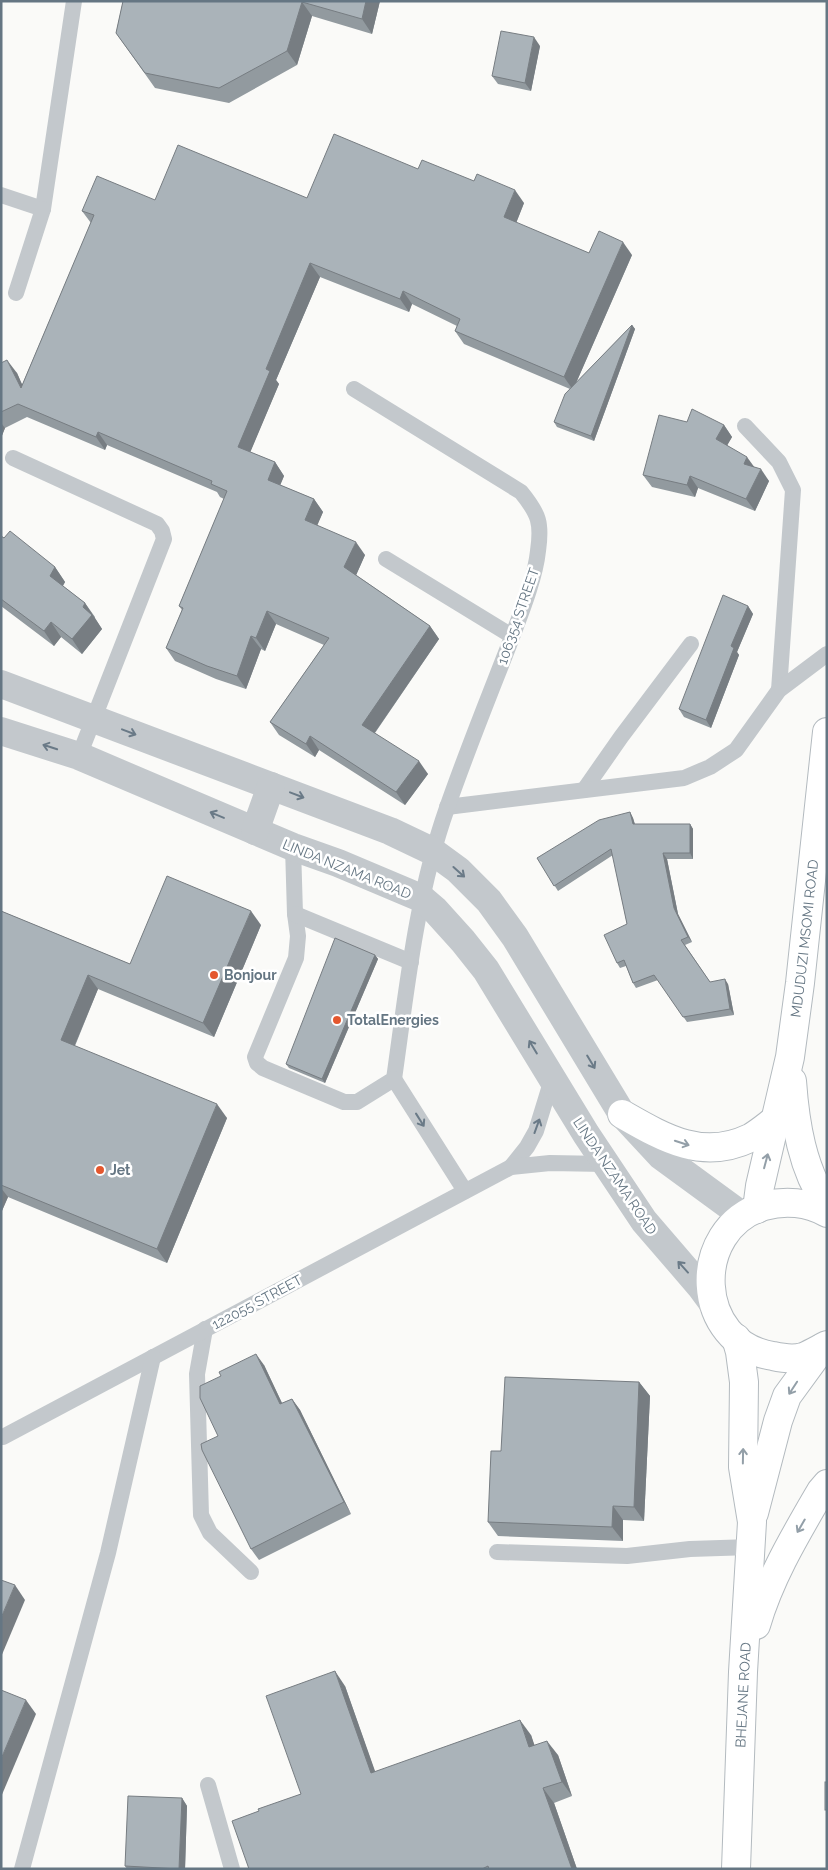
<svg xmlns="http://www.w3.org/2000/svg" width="828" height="1870" font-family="Raleway,sans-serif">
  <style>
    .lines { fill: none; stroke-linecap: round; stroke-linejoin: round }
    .secondary-casing { stroke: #b3babf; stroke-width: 30 }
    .lane { stroke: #c3c8cc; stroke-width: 16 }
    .street { stroke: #c3c8cc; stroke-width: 28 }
    .secondary { stroke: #fff; stroke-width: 28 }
    .wall { fill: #929a9f }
    .shaded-wall { fill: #777d82 }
    .building { fill: #aab3b9; stroke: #777d82 }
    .oneway { stroke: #6a7a87 }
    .oneway2 { stroke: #939fa8 }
    .poi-dot { fill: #e4572e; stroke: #fff; stroke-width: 2 }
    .labels { text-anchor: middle; stroke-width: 5; stroke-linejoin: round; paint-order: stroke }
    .street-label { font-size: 14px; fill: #657683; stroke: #fff }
    .poi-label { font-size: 14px; font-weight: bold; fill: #657683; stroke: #fff; text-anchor: start }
  </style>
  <rect width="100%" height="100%" fill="#fafaf8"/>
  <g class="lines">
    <!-- secondary casing -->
    <g class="secondary-casing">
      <g id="secondary">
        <path d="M 792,1081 C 795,1123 802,1169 827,1205"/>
        <path d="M 622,1114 C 664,1138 702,1161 750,1138 C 759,1133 767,1126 775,1120"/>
        <path id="s1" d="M 757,1209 L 760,1186 L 790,1057 L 800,983 L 827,732"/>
        <path d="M 827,1213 C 808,1202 785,1200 764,1206 C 689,1229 694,1344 773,1356 C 782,1358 793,1360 803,1357 C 811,1354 819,1349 827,1345"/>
        <path d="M 736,1338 L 740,1352 L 744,1382 L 743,1467 L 752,1522 L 743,1672 L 736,1869"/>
        <path d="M 754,1513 L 778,1421 L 787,1396 L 822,1348"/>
        <path d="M 756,1625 C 770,1577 796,1534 821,1491 L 827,1484"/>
      </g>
    </g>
    <!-- lane -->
    <g class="lane">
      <path d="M 1,195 L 43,209 L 74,1"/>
      <path d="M 16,293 L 43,209"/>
      <path d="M 745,426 L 779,462 L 793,490 L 779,690"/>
      <path d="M 13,458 L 157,524 L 162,531 L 164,539 L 79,756"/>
      <path d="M 386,559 L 512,636"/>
      <path d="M 584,790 L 621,737 L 691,644"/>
      <path d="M 447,807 L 684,778 L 710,767 L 736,750 L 779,690 L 827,654"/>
      <path d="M 293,847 L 295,914 L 298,936 L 296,958 L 255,1057 L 257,1063 L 263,1068 L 344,1102 L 357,1102 L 394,1079 C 407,988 416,896 447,808 C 466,753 488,699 509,645 C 519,618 535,580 538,551 C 542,523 539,514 521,492 L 354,389"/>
      <path d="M 295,914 L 411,962"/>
      <path d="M 394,1079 L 465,1191"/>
      <path d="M 511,1167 L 527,1147 L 536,1131 L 552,1079"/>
      <path d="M 205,1329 L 197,1374 L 201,1515 L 210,1533 L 251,1572"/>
      <path d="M 3,1437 L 511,1167 L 550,1163 L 605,1164"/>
      <path d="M 497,1552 L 627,1556 L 690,1549 L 751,1547"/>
      <path d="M 208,1785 L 232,1869"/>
      <path d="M 22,1869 L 108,1553 L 153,1357"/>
    </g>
    <!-- street -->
    <g class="street">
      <path d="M 1,684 L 390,831 L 432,851 L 458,870 L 489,901 L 515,937 L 622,1114 L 661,1156 L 743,1216"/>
      <path d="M 1,731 L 79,756 L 293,847 L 338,863 L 421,898 L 435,910 L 463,941 L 486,970 L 586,1134 L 644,1221 L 700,1286 L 714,1305"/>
      <path d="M 255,831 L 271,786"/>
    </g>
    <!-- secondary -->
    <use href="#secondary" class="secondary"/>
  </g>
  <!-- wall -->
  <g class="wall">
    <path d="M 123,1 L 380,1 L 372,34 L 312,16 L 297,65 L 229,103 L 155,88 L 116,33 Z"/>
    <path d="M 540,46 L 531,91 L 498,84 L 492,76 Z"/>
    <path d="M 418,169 L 524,203 L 516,223 L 589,253 L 632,255 L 576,383 L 632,325 L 635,329 L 594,441 L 557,427 L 554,422 L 570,389 L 464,344 L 455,331 L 457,326 L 412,304 L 409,312 L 320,277 L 276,380 L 279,384 L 250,452 L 275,462 L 284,476 L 280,485 L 314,499 L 323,512 L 317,525 L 365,555 L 356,575 L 430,626 L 439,639 L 375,733 L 428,774 L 405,805 L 319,750 L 315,757 L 279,735 L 270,722 L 324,645 L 276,624 L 265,651 L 261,649 L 246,689 L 216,679 L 175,661 L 166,648 L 182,610 L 179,606 L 224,499 L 220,497 L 217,492 L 107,445 L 105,450 L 27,417 L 5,428 L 1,438 L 1,363 L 17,373 L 22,385 L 91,223 L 82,211 L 155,200 L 307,198 Z"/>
    <path d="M 687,422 L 724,425 L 732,437 L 727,445 L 754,467 L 769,481 L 755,511 L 698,488 L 695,497 L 652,487 L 643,475 Z"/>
    <path d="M 1,536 L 4,538 L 55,567 L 65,582 L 63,586 L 85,603 L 95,617 L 95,618 L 102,629 L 82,654 L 61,637 L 54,646 L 1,606 Z"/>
    <path d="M 748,606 L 753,614 L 737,652 L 739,655 L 711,728 L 684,717 L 679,709 Z"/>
    <path d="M 630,812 L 633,818 L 635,824 L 690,824 L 693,829 L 693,859 L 667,859 L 678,914 L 692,942 L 685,945 L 710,982 L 728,984 L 734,1015 L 687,1022 L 658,980 L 636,988 L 633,983 L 626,966 L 620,968 L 617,963 L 627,924 L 613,855 L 558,891 L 537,858 Z"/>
    <path d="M 1,911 L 130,964 L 261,925 L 214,1037 L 98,989 L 75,1046 L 227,1118 L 167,1263 L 8,1197 L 1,1213 Z"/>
    <path d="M 375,955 L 378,959 L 325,1083 L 289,1068 L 286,1064 Z"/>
    <path d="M 264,1365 L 282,1403 L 292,1399 L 300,1410 L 351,1514 L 259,1560 L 251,1549 L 218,1436 Z"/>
    <path d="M 639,1382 L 650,1396 L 644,1521 L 623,1520 L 623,1541 L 498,1536 L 488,1522 L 501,1451 Z"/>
    <path d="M 345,1686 L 375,1772 L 531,1735 L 534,1745 L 558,1755 L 572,1796 L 554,1803 L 577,1869 L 249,1869 L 259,1811 L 301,1794 Z"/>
    <path d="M 182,1798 L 187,1806 L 185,1869 L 127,1869 L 125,1866 Z"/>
  </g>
  <!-- shaded-wall -->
  <g class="shaded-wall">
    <path d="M 366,1 L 380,1 L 372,34 L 362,19 Z"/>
    <path d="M 302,2 L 312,16 L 297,65 L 287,51 Z"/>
    <path d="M 534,37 L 540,46 L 531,91 L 525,83 Z"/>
    <path d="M 515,190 L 524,203 L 513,231 L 504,217 Z"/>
    <path d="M 623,242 L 632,255 L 573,390 L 564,377 Z"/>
    <path d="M 310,263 L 320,277 L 276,380 L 279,384 L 247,460 L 238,447 L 266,369 Z"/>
    <path d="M 403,291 L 412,304 L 409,312 L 400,299 Z"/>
    <path d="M 632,325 L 635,329 L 594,441 L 591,436 Z"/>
    <path d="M 7,360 L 17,373 L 30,402 L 21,388 Z"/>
    <path d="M 1,423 L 5,428 L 1,438 Z"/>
    <path d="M 724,425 L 732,437 L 724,451 L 716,439 Z"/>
    <path d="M 98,432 L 107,445 L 105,450 L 96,437 Z"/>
    <path d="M 747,457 L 755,468 L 744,464 Z"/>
    <path d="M 275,462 L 284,476 L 277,493 L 268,480 Z"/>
    <path d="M 761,469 L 769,481 L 755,511 L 746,499 Z"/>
    <path d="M 690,476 L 698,488 L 695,497 L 687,485 Z"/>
    <path d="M 314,499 L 323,512 L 314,533 L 305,520 Z"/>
    <path d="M 356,542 L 365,555 L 354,580 L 344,567 Z"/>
    <path d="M 55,567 L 65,582 L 60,590 L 50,576 Z"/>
    <path d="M 85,603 L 102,629 L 82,654 L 72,639 Z"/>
    <path d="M 748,606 L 753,614 L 737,652 L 739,655 L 711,728 L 706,720 L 731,646 Z"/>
    <path d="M 267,611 L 276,624 L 265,651 L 256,638 Z"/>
    <path d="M 51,622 L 61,637 L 54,646 L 44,631 Z"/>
    <path d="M 430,626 L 439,639 L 371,738 L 362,725 Z"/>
    <path d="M 251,636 L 261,649 L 246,689 L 237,676 Z"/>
    <path d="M 310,736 L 319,750 L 315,757 L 306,744 Z"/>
    <path d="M 419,761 L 428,774 L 405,805 L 396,792 Z"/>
    <path d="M 630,812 L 633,818 L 636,829 L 633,824 Z"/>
    <path d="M 690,824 L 693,829 L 693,859 L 690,853 Z"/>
    <path d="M 663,853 L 667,859 L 678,914 L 692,942 L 688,937 L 674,908 Z"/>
    <path d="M 251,911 L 261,925 L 214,1037 L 203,1023 Z"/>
    <path d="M 375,955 L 378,959 L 325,1083 L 322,1079 Z"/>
    <path d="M 88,975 L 98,989 L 71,1054 L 61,1040 Z"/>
    <path d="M 725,979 L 728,984 L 734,1015 L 730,1009 Z"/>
    <path d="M 217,1104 L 227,1118 L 167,1263 L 157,1249 Z"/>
    <path d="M 1,1188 L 8,1197 L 1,1213 Z"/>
    <path d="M 256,1354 L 264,1365 L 288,1416 L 280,1404 Z"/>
    <path d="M 639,1382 L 650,1396 L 644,1521 L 634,1507 Z"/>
    <path d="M 292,1399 L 300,1410 L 351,1514 L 344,1502 Z"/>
    <path d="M 613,1506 L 623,1520 L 623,1541 L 612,1527 Z"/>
    <path d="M 15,1585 L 25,1600 L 1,1657 L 1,1618 Z"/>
    <path d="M 335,1671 L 345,1686 L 381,1788 L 371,1773 Z"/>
    <path d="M 26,1700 L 36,1714 L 1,1797 L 1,1759 Z"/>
    <path d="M 520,1720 L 531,1735 L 540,1761 L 529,1747 Z"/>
    <path d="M 547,1741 L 558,1755 L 572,1796 L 562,1782 Z"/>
    <path d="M 543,1788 L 554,1803 L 577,1869 L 572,1869 Z"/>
    <path d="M 182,1798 L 187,1806 L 185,1869 L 179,1869 Z"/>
  </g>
  <!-- building -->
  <g class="building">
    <path d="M 123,1 L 366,1 L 362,19 L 302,2 L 287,51 L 219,88 L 145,73 L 116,33 Z"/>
    <path d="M 501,31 L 534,37 L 525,83 L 492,76 Z"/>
    <path d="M 334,134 L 418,169 L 422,160 L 474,181 L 477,174 L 515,190 L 504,217 L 589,253 L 599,231 L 623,242 L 564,377 L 455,331 L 460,319 L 403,291 L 400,299 L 310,263 L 266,369 L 270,371 L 238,447 L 275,462 L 268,480 L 314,499 L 305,520 L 356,542 L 344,567 L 430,626 L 362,725 L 419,761 L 396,792 L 310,736 L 306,744 L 270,722 L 329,638 L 267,611 L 256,638 L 251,636 L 237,676 L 207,666 L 166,648 L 183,608 L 179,606 L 227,491 L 211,484 L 212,481 L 98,432 L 96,437 L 18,404 L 1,412 L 1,363 L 7,360 L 21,388 L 94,215 L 82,211 L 97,176 L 155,200 L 178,145 L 307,198 Z"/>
    <path d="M 632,325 L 591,436 L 554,422 L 565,394 Z"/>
    <path d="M 692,409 L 724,425 L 716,439 L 747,457 L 744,464 L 761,469 L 746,499 L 690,476 L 687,485 L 643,475 L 659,415 L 687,422 Z"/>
    <path d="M 10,531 L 55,567 L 50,576 L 85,603 L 83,607 L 92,615 L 72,639 L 51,622 L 44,631 L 1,599 L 1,536 L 4,538 Z"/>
    <path d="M 723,595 L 748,606 L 731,646 L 734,648 L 706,720 L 679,709 Z"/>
    <path d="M 630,812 L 633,824 L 690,824 L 690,853 L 663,853 L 674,908 L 688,937 L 681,940 L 710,982 L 725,979 L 730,1009 L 683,1017 L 654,975 L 633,983 L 624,960 L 617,963 L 604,935 L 627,924 L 611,849 L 554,886 L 537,858 L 599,820 Z"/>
    <path d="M 167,876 L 251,911 L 203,1023 L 88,975 L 61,1040 L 217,1104 L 157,1249 L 1,1185 L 1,911 L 130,964 Z"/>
    <path d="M 335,938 L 375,955 L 322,1079 L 286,1064 Z"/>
    <path d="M 256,1354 L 280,1404 L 292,1399 L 344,1502 L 251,1549 L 202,1450 L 201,1444 L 218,1436 L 200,1398 L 200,1386 L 221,1376 L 219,1372 Z"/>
    <path d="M 505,1377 L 639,1382 L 634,1507 L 613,1506 L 612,1527 L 488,1522 L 491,1451 L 501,1451 Z"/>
    <path d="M 1,1580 L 15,1585 L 1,1618 Z"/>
    <path d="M 335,1671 L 371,1773 L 520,1720 L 529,1747 L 547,1741 L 562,1782 L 543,1788 L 572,1869 L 489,1869 L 488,1866 L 482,1869 L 249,1869 L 232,1821 L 259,1811 L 258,1809 L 301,1794 L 266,1696 Z"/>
    <path d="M 1,1690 L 26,1700 L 1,1759 Z"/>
    <rect x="825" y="1782" width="2" height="28"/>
    <path d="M 128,1796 L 182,1798 L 179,1869 L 125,1866 Z"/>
  </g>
  <!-- one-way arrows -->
  <defs><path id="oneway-shaft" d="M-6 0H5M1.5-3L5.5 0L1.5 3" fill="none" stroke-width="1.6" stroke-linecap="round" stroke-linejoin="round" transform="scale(1.25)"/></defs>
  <g class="oneway">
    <use href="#oneway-shaft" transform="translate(129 732) rotate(21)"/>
    <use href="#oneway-shaft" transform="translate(50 747) rotate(-162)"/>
    <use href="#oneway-shaft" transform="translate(297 795) rotate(21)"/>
    <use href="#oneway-shaft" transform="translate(217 815) rotate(-157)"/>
    <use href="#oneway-shaft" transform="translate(459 872) rotate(42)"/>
    <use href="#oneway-shaft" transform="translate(533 1047) rotate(-121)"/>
    <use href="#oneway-shaft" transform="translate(591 1062) rotate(59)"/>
    <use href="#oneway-shaft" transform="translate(420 1120) rotate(58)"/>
    <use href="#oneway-shaft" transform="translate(537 1126) rotate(-70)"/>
    <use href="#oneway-shaft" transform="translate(683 1267) rotate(-132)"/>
  </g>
  <g class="oneway2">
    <use href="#oneway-shaft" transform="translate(682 1143) rotate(18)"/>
    <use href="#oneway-shaft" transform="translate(766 1161) rotate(-75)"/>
    <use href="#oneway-shaft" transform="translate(793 1388) rotate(123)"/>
    <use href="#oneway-shaft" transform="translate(743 1456) rotate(-89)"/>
    <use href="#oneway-shaft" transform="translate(801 1526) rotate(120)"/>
  </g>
  <!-- markers -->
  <g class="poi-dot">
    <circle cx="214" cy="975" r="5"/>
    <circle cx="337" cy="1020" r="5"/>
    <circle cx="100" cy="1170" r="5"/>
  </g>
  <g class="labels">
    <!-- street labels -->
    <g class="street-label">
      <text transform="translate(518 616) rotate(-71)" y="5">106354 STREET</text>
      <text transform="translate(347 869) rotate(22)" y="5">LINDA NZAMA ROAD</text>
      <text dy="5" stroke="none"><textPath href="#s1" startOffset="275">MDUDUZI MSOMI ROAD</textPath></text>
      <text transform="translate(615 1176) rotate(56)" y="5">LINDA NZAMA ROAD</text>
      <text transform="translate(257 1302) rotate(-28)" y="5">122055 STREET</text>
      <text transform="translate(743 1695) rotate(-87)" y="5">BHEJANE ROAD</text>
    </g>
    <!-- poi labels -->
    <g class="poi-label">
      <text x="224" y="980">Bonjour</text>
      <text x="347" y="1025">TotalEnergies</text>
      <text x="110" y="1175">Jet</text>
    </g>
  </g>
  <!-- border -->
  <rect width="828" height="1870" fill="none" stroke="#657683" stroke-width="5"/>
</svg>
